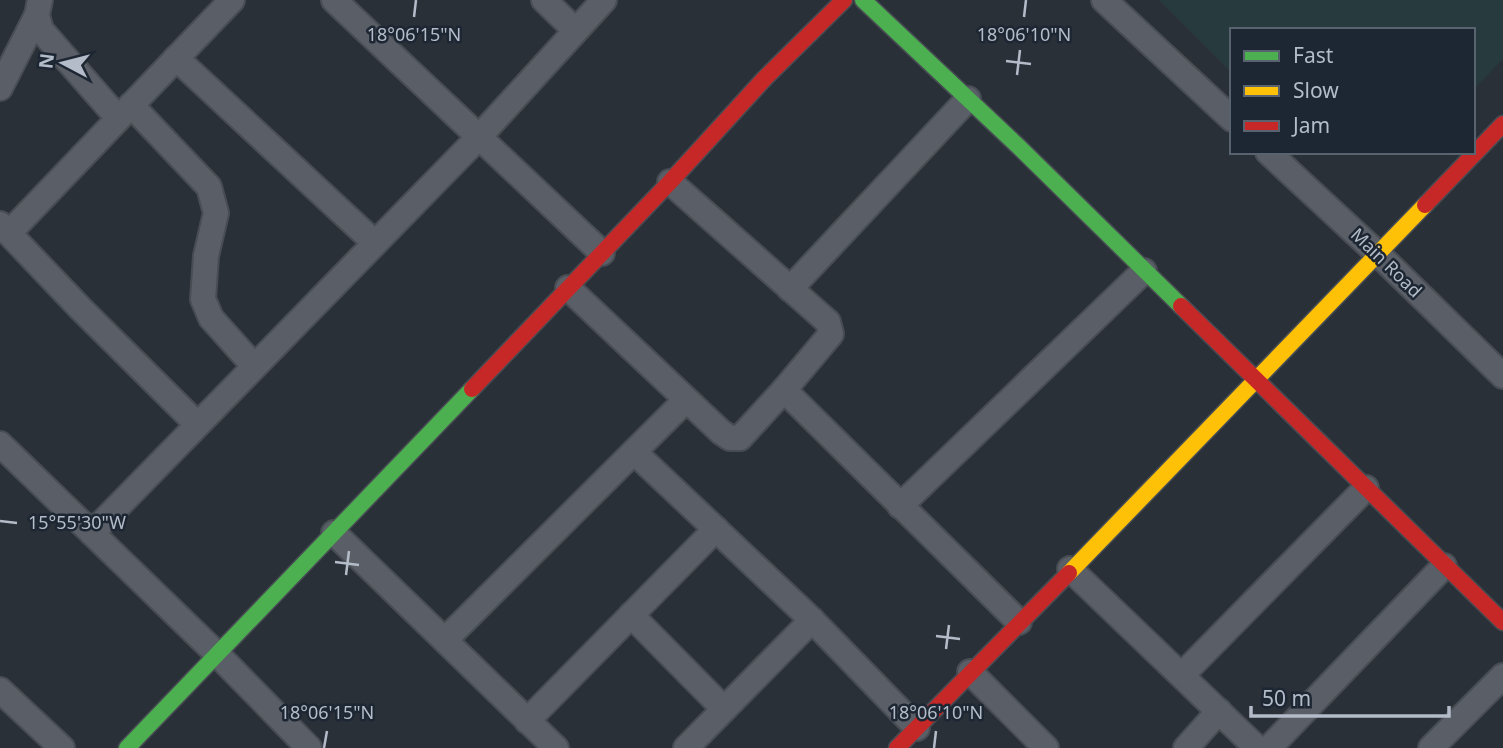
<svg xmlns="http://www.w3.org/2000/svg" width="1503" height="748" font-family="'Noto Sans',sans-serif">
  <style>
    .green { fill: #273a3e }
    .lines { fill: none; stroke-linecap: round; stroke-linejoin: round }
    .street-casing { stroke: #484c53; stroke-width: 28 }
    .fast-casing { stroke: #484c53; stroke-width: 19 }
    .slow-casing { stroke: #484c53; stroke-width: 19 }
    .jam-casing { stroke: #484c53; stroke-width: 19 }
    .street { stroke: #5a5e66; stroke-width: 24 }
    .fast { stroke: #4caf50; stroke-width: 16 }
    .slow { stroke: #ffc107; stroke-width: 16 }
    .jam { stroke: #c62828; stroke-width: 16 }
    .ticks { fill: none; stroke: #b4bcc9; stroke-width: 2.5 }
    .labels { text-anchor: middle; stroke-width: 5; stroke-linejoin: round; paint-order: stroke }
    .street-label { font-size: 18px; fill: #b4bcc9; stroke: #1d2633 }
    .ticks-label { font-size: 18px; text-anchor: middle; fill: #b4bcc9; stroke: #1d2633; stroke-width: 5; stroke-linejoin: round; paint-order: stroke }
  </style>
  <rect width="100%" height="100%" fill="#2a3038"/>
  <!-- green -->
  <path class="green" d="M 1159,0 L 1503,0 L 1503,59 L 1473,90 L 1473,30 L 1232,30 L 1232,73 Z"/>
  <g class="lines">
    <!-- street casing -->
    <g class="street-casing">
      <g id="street">
        <path d="M 40,0 L 37,15 L 41,30 L 118,118"/>
        <path d="M 334,0 L 602,253"/>
        <path d="M 544,0 L 575,30"/>
        <path d="M 1104,0 L 1232,119"/>
        <path d="M 176,58 L 375,243"/>
        <path d="M 0,88 L 37,15"/>
        <path d="M 131,105 L 209,187 L 216,213 L 206,256 L 203,299 L 211,318 L 254,366"/>
        <path d="M 1268,152 L 1378,254 L 1503,376"/>
        <path d="M 670,182 L 828,322 L 831,334 L 784,390"/>
        <path d="M 0,224 L 80,308 L 197,424"/>
        <path d="M 9,233 L 232,0"/>
        <path d="M 568,288 L 721,432 L 730,438 L 740,438 L 784,390 L 1019,622"/>
        <path d="M 790,289 L 968,99"/>
        <path d="M 0,444 L 218,655 L 309,748"/>
        <path d="M 634,452 L 812,620 L 917,728"/>
        <path d="M 900,506 L 1144,271"/>
        <path d="M 92,533 L 479,137 L 604,0"/>
        <path d="M 334,533 L 556,748"/>
        <path d="M 1070,569 L 1257,748"/>
        <path d="M 631,615 L 724,709"/>
        <path d="M 445,640 L 686,400"/>
        <path d="M 970,672 L 1046,748"/>
        <path d="M 1182,675 L 1366,488"/>
        <path d="M 0,690 L 62,748"/>
        <path d="M 527,721 L 716,529"/>
        <path d="M 686,748 L 812,620"/>
        <path d="M 1186,748 L 1219,711"/>
        <path d="M 1269,748 L 1444,566"/>
        <path d="M 1431,748 L 1503,676"/>
      </g>
    </g>
    <!-- fast casing -->
    <g class="fast-casing">
      <g id="fast">
        <path d="M 863,0 L 1019,147 L 1181,306"/>
        <path d="M 127,748 L 472,389"/>
      </g>
    </g>
    <!-- slow casing -->
    <g class="slow-casing">
      <path id="slow" d="M 1069,573 L 1425,205"/>
    </g>
    <!-- jam casing -->
    <g class="jam-casing">
      <g id="jam">
        <path d="M 1425,205 L 1503,124"/>
        <path d="M 1181,306 L 1503,622"/>
        <path d="M 472,389 L 670,182 L 765,78 L 844,0"/>
        <path d="M 897,748 L 1069,573"/>
      </g>
    </g>
    <!-- street -->
    <use href="#street" class="street"/>
    <!-- fast -->
    <use href="#fast" class="fast"/>
    <!-- slow -->
    <use href="#slow" class="slow"/>
    <!-- jam -->
    <use href="#jam" class="jam"/>
  </g>
  <!-- ticks -->
  <path class="ticks" d="M 414,17 L 416,0M 1024,17 L 1026,0M 1006,61 L 1031,64M 1017,75 L 1020,50M 0,521 L 17,523M 335,562 L 359,565M 346,575 L 349,551M 936,636 L 960,639M 946,649 L 949,625M 324,748 L 327,731M 934,748 L 936,731"/>
  <g class="labels">
    <!-- street labels -->
    <g class="street-label">
      <text transform="translate(1386 263) rotate(44)" y="6">Main Road</text>
    </g>
  </g>
  <g class="ticks-label">
    <text x="414" y="41">18°06'15"N</text>
    <text x="1024" y="41">18°06'10"N</text>
    <text x="77" y="529">15°55'30"W</text>
    <text x="327" y="719">18°06'15"N</text>
    <text x="936" y="719">18°06'10"N</text>
  </g>
  <!-- legend -->
  <rect x="1230" y="28" width="245" height="126" fill="#1d2633" stroke="#59626f" stroke-width="2"/>
  <rect x="1244" y="51" width="35" height="10" fill="#4caf50" stroke="#59626f" stroke-width="2"/>
  <text x="1293" y="63" font-size="21" fill="#b4bcc9">Fast</text>
  <rect x="1244" y="86" width="35" height="10" fill="#ffc107" stroke="#59626f" stroke-width="2"/>
  <text x="1293" y="98" font-size="21" fill="#b4bcc9">Slow</text>
  <rect x="1244" y="121" width="35" height="10" fill="#c62828" stroke="#59626f" stroke-width="2"/>
  <text x="1293" y="133" font-size="21" fill="#b4bcc9">Jam</text>
  <!-- north arrow -->
  <g transform="translate(63 63) rotate(277)" stroke="#1d2633" stroke-width="5" paint-order="stroke">
  <path d="M0-5L12 26L0 18L-12 26Z" fill="#b4bcc9"/>
  <text y="-10" font-size="19" font-weight="bold" text-anchor="middle" fill="#b4bcc9">N</text>
  </g>
  <!-- scale -->
  <path d="M1251 706v10h198v-10" fill="none" stroke="#b4bcc9" stroke-width="3.5"/>
  <text x="1262" y="706" font-size="21" fill="#b4bcc9" stroke="#1d2633" stroke-width="5" paint-order="stroke">50 m</text>
</svg>
